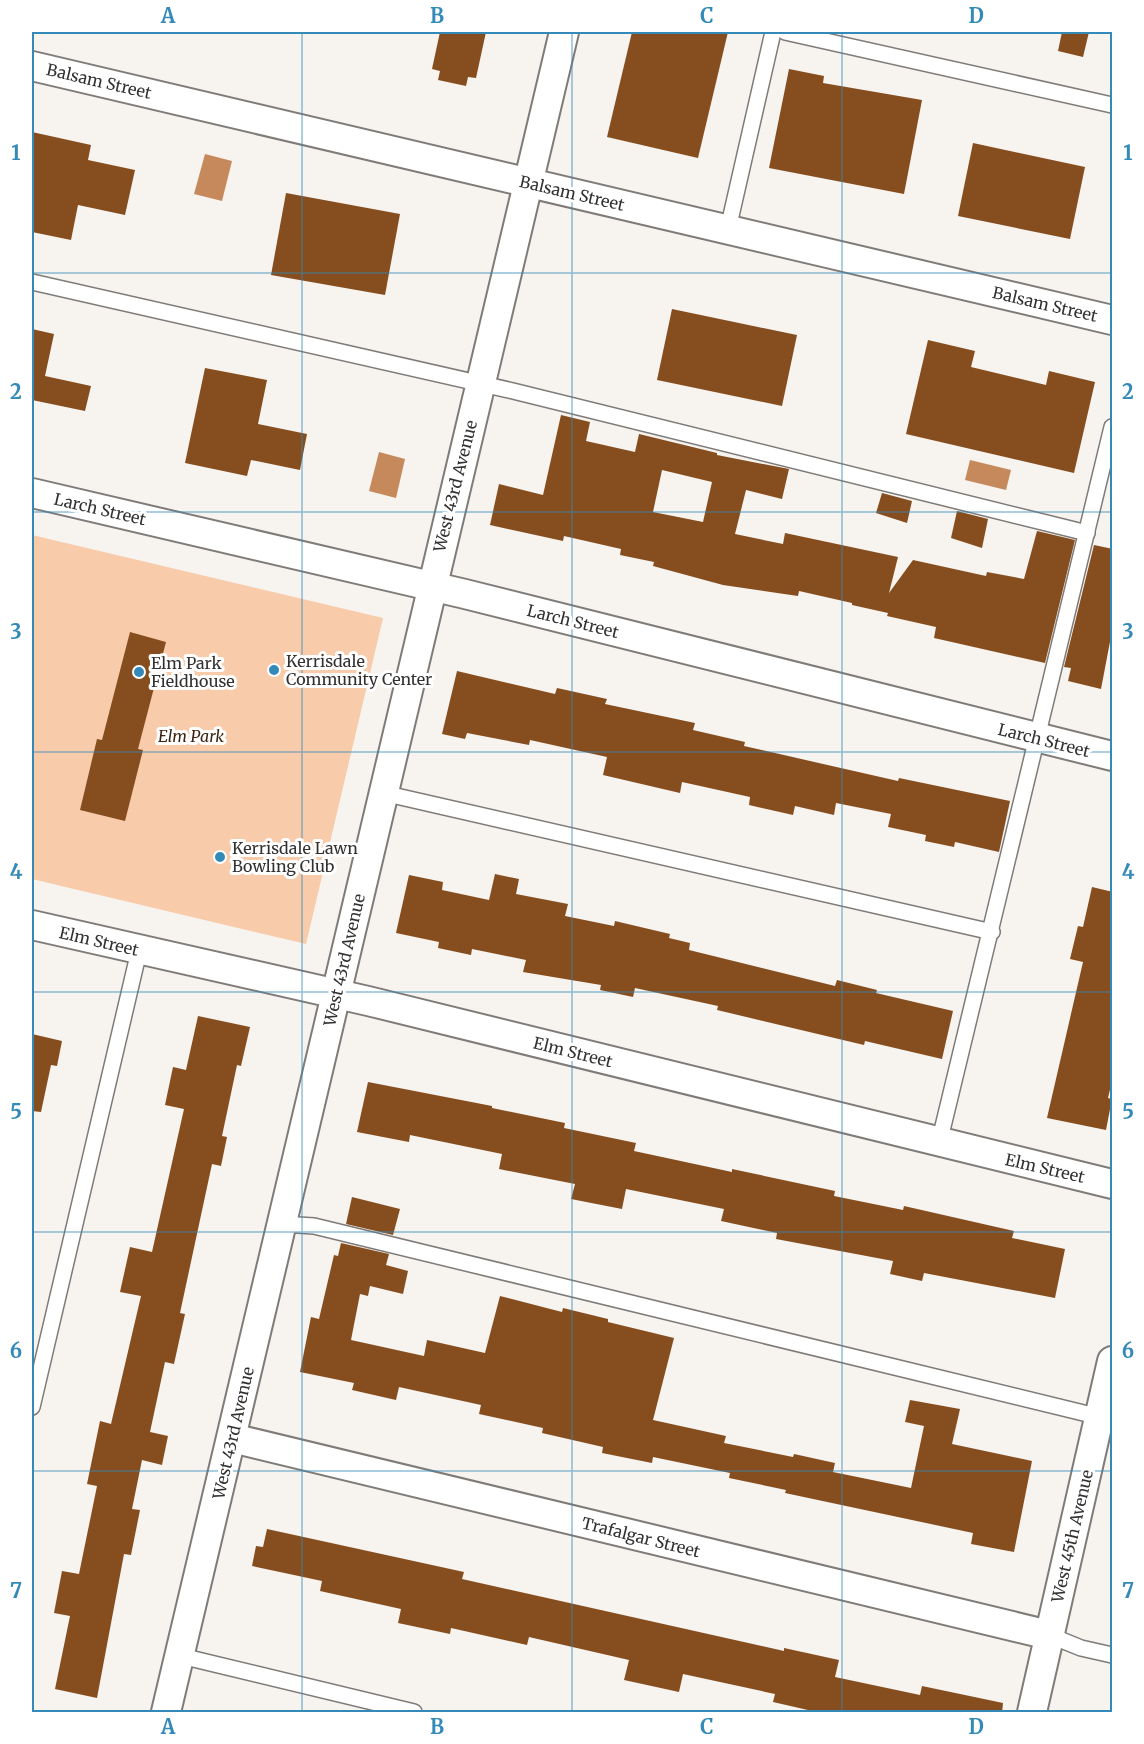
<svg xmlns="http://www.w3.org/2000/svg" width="1144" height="1744" font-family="Merriweather,serif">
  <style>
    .green { fill: #f8cbab }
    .water { fill: #c6895b }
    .building { fill: #864e1f; fill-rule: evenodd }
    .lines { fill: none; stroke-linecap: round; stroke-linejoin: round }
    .service-casing { stroke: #7f7b78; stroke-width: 18 }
    .minor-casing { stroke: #7f7b78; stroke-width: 32 }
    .service { stroke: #fff; stroke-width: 15 }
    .minor { stroke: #fff; stroke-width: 28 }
    .grid { fill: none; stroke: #3389b8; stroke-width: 1.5; stroke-opacity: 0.55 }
    .poi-dot { fill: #3389b8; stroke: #fff; stroke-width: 2 }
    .labels { text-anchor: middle; stroke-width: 6; stroke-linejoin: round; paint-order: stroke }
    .street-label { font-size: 16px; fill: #333130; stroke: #fff }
    .poi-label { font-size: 16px; fill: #333130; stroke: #fff; text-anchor: start }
    .park-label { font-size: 16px; font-style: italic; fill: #3e2410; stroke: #fff }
    .neatline { fill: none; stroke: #3389b8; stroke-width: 2 }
    .grid-label { font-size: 20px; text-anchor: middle; font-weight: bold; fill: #3389b8 }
  </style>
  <rect width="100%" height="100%" fill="#f7f3ef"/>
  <!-- green -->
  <path class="green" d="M 32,535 L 383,618 L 306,944 L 32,879 Z"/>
  <!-- water -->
  <g class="water">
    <path d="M 205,154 L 232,161 L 222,201 L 194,194 Z"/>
    <path d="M 379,452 L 405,459 L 396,498 L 369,491 Z"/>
    <path d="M 970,460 L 1011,470 L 1006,490 L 965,480 Z"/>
  </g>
  <!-- building -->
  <g class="building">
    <path d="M 440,32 L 486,32 L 476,78 L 468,77 L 466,86 L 438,80 L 440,71 L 432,69 Z"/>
    <path d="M 632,32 L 728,32 L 698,158 L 607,137 Z"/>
    <path d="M 1062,32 L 1089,32 L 1083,57 L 1058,51 Z"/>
    <path d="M 789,69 L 824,76 L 823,83 L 922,100 L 904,194 L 769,168 Z"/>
    <path d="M 32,132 L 91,145 L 88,160 L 135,170 L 125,215 L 78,205 L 71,240 L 32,232 Z"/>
    <path d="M 973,143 L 1085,167 L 1070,239 L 958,216 Z"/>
    <path d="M 286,193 L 400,214 L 385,295 L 271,275 Z"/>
    <path d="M 672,309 L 797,335 L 782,406 L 657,380 Z"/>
    <path d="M 32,329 L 54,334 L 45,376 L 91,386 L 85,411 L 32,400 Z"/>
    <path d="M 928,340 L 975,351 L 971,367 L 1046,385 L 1049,371 L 1095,382 L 1074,473 L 906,434 Z"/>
    <path d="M 205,368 L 267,380 L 258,424 L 307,434 L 300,470 L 251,460 L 247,476 L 185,463 Z"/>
    <path d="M 561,415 L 590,422 L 586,441 L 635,452 L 639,434 L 717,453 L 717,455 L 789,469 L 782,499 L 746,490 L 735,534 L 783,544 L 785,533 L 898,557 L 889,593 L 913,560 L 986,576 L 987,572 L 1024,579 L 1037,531 L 1075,540 L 1045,663 L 934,638 L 936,627 L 887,616 L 888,613 L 852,605 L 852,603 L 799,591 L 798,596 L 723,585 L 653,566 L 654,562 L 620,555 L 621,549 L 564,536 L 563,541 L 490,525 L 499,484 L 543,495 ZM 662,470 L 712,482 L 703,522 L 653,512 Z"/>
    <path d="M 882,493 L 912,501 L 907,523 L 876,513 Z"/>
    <path d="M 957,511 L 988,519 L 982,548 L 951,538 Z"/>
    <path d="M 1094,545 L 1113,549 L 1113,626 L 1101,689 L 1068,681 L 1071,668 L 1064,667 Z"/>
    <path d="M 130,632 L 166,642 L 138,749 L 143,750 L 125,821 L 80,810 L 97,739 L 102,740 Z"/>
    <path d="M 457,671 L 555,694 L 557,688 L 607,699 L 605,704 L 695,723 L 693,730 L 745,742 L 744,746 L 898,781 L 899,778 L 1010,801 L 999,852 L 955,842 L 954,847 L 925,841 L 926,835 L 888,827 L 891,814 L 836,803 L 834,815 L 795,806 L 793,815 L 749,805 L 750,797 L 682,782 L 680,793 L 603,775 L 607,757 L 530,740 L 529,745 L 467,733 L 465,739 L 442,734 Z"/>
    <path d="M 495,874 L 519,879 L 516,894 L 568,904 L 565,916 L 614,926 L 615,921 L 670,934 L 669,938 L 690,943 L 689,950 L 835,986 L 837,980 L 877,990 L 876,993 L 953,1011 L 942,1059 L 865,1041 L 864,1045 L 717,1010 L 718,1006 L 635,988 L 633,997 L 600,990 L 601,985 L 523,972 L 526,960 L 472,949 L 471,955 L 438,948 L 439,942 L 396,933 L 409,875 L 443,882 L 442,890 L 489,900 Z"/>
    <path d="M 1092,887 L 1113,892 L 1113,1077 L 1108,1098 L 1112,1099 L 1106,1130 L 1047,1118 L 1083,962 L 1070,959 L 1078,926 L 1083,927 Z"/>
    <path d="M 198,1016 L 250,1027 L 241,1066 L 237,1065 L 222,1136 L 227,1137 L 221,1166 L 212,1164 L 180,1313 L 185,1314 L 174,1364 L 165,1362 L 150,1432 L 168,1436 L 162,1465 L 142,1460 L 132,1509 L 140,1510 L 131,1555 L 124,1554 L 97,1698 L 55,1689 L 70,1616 L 54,1613 L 62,1571 L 79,1574 L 97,1486 L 87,1484 L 100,1421 L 111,1424 L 141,1296 L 120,1292 L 130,1247 L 152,1252 L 184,1109 L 165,1105 L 173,1067 L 186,1070 Z"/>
    <path d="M 32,1034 L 62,1041 L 57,1066 L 51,1065 L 41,1112 L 32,1111 Z"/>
    <path d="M 368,1082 L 492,1106 L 492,1108 L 565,1123 L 564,1128 L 636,1143 L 634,1151 L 732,1172 L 732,1169 L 835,1191 L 834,1196 L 903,1210 L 904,1206 L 1014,1231 L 1012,1238 L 1065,1249 L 1055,1298 L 924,1273 L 922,1281 L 890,1274 L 893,1261 L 776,1239 L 777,1233 L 721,1221 L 724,1209 L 626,1189 L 622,1209 L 571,1199 L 575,1184 L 499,1169 L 502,1154 L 410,1135 L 409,1142 L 357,1132 Z"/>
    <path d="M 352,1197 L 400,1209 L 393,1235 L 346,1224 Z"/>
    <path d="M 341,1243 L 389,1254 L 386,1265 L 408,1271 L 403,1294 L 370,1286 L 368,1296 L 360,1294 L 351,1340 L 424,1356 L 427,1340 L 485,1353 L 500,1296 L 562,1312 L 563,1308 L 608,1319 L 608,1322 L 674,1338 L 653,1420 L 726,1436 L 724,1443 L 793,1457 L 794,1454 L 835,1463 L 833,1472 L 911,1488 L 924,1426 L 905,1422 L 910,1400 L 960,1409 L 952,1444 L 1032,1461 L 1014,1552 L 971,1544 L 973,1533 L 785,1493 L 786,1490 L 729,1478 L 730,1473 L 653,1457 L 652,1463 L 602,1453 L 603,1447 L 542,1433 L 543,1428 L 479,1414 L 481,1405 L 399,1387 L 396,1400 L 352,1390 L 354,1383 L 300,1372 L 311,1317 L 319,1319 L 334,1255 L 338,1256 Z"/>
    <path d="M 267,1529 L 464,1572 L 462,1579 L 784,1651 L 784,1648 L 839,1660 L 835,1677 L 920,1695 L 922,1686 L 1003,1703 L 1002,1713 L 821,1713 L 773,1702 L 775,1694 L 683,1674 L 679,1692 L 624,1680 L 629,1660 L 529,1637 L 527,1645 L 451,1628 L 450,1634 L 398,1623 L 401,1609 L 320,1591 L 322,1581 L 252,1566 L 256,1546 L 263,1547 Z"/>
  </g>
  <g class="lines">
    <!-- service casing -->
    <g class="service-casing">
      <g id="service">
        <path d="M 785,32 L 1112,105"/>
        <path d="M 728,229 L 773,32"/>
        <path d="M 32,282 L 513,391 L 1087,533"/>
        <path d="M 383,793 L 992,932"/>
        <path d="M 939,1143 L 1112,427"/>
        <path d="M 281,1224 L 314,1226 L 1100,1417"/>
        <path d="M 32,1407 L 139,951"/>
        <path d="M 1049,1635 L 1081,1648 L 1112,1655"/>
        <path d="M 181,1656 L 414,1712"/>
      </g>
    </g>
    <!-- minor casing -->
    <g class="minor-casing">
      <g id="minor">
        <path d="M 32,66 L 1112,320"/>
        <path d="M 32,493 L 465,594 L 1112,756"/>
        <path d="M 32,925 L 368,1001 L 1112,1184"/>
        <path d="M 232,1438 L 1049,1635"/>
        <path d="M 166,1712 L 564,32"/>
        <path d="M 1032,1712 L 1112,1361"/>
      </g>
    </g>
    <!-- service -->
    <use href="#service" class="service"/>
    <!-- minor -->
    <use href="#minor" class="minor"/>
  </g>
  <!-- grid -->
  <path class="grid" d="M 302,32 L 302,1712M 572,32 L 572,1712M 842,32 L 842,1712M 32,273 L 1112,273M 32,512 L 1112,512M 32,752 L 1112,752M 32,992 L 1112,992M 32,1232 L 1112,1232M 32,1471 L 1112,1471"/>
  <!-- markers -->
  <g class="poi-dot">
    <circle cx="274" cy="670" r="6"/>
    <circle cx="139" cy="672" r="6"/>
    <circle cx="220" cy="857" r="6"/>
  </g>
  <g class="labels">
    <!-- street labels -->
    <g class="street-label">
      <text transform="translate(99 81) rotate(13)" y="6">Balsam Street</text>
      <text transform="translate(572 193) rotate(13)" y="6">Balsam Street</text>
      <text transform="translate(1045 304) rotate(13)" y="6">Balsam Street</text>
      <text transform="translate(455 486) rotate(-76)" y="6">West 43rd Avenue</text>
      <text transform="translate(100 509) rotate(13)" y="6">Larch Street</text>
      <text transform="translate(573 621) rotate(14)" y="6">Larch Street</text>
      <text transform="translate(1044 740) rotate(14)" y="6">Larch Street</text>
      <text transform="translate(99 941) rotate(13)" y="6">Elm Street</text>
      <text transform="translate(344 960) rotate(-77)" y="6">West 43rd Avenue</text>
      <text transform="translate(573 1052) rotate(14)" y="6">Elm Street</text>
      <text transform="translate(1045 1168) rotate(13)" y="6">Elm Street</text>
      <text transform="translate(233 1433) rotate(-77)" y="6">West 43rd Avenue</text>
      <text transform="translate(1072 1536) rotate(-77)" y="6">West 45th Avenue</text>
      <text transform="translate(641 1537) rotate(14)" y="6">Trafalgar Street</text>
    </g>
    <!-- poi labels -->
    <g class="poi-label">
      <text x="286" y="667">Kerrisdale<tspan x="286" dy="18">Community Center</tspan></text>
      <text x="151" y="669">Elm Park<tspan x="151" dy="18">Fieldhouse</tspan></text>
      <text x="232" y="854">Kerrisdale Lawn<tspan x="232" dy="18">Bowling Club</tspan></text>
    </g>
    <!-- park labels -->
    <g class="park-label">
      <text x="191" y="742">Elm Park</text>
    </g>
  </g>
  <!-- border -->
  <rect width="1144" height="1744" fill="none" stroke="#ffffff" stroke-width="66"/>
  <rect x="33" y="33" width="1078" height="1678" class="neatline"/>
  <g class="grid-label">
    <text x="168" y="23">A</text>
    <text x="437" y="23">B</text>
    <text x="707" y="23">C</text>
    <text x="976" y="23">D</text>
    <text x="16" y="160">1</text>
    <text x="1128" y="160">1</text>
    <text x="16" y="399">2</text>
    <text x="1128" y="399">2</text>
    <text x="16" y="639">3</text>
    <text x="1128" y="639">3</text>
    <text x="16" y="879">4</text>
    <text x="1128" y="879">4</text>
    <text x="16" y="1119">5</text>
    <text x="1128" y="1119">5</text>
    <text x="16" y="1358">6</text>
    <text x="1128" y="1358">6</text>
    <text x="16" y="1598">7</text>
    <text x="1128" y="1598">7</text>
    <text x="168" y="1734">A</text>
    <text x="437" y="1734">B</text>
    <text x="707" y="1734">C</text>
    <text x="976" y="1734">D</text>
  </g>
</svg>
